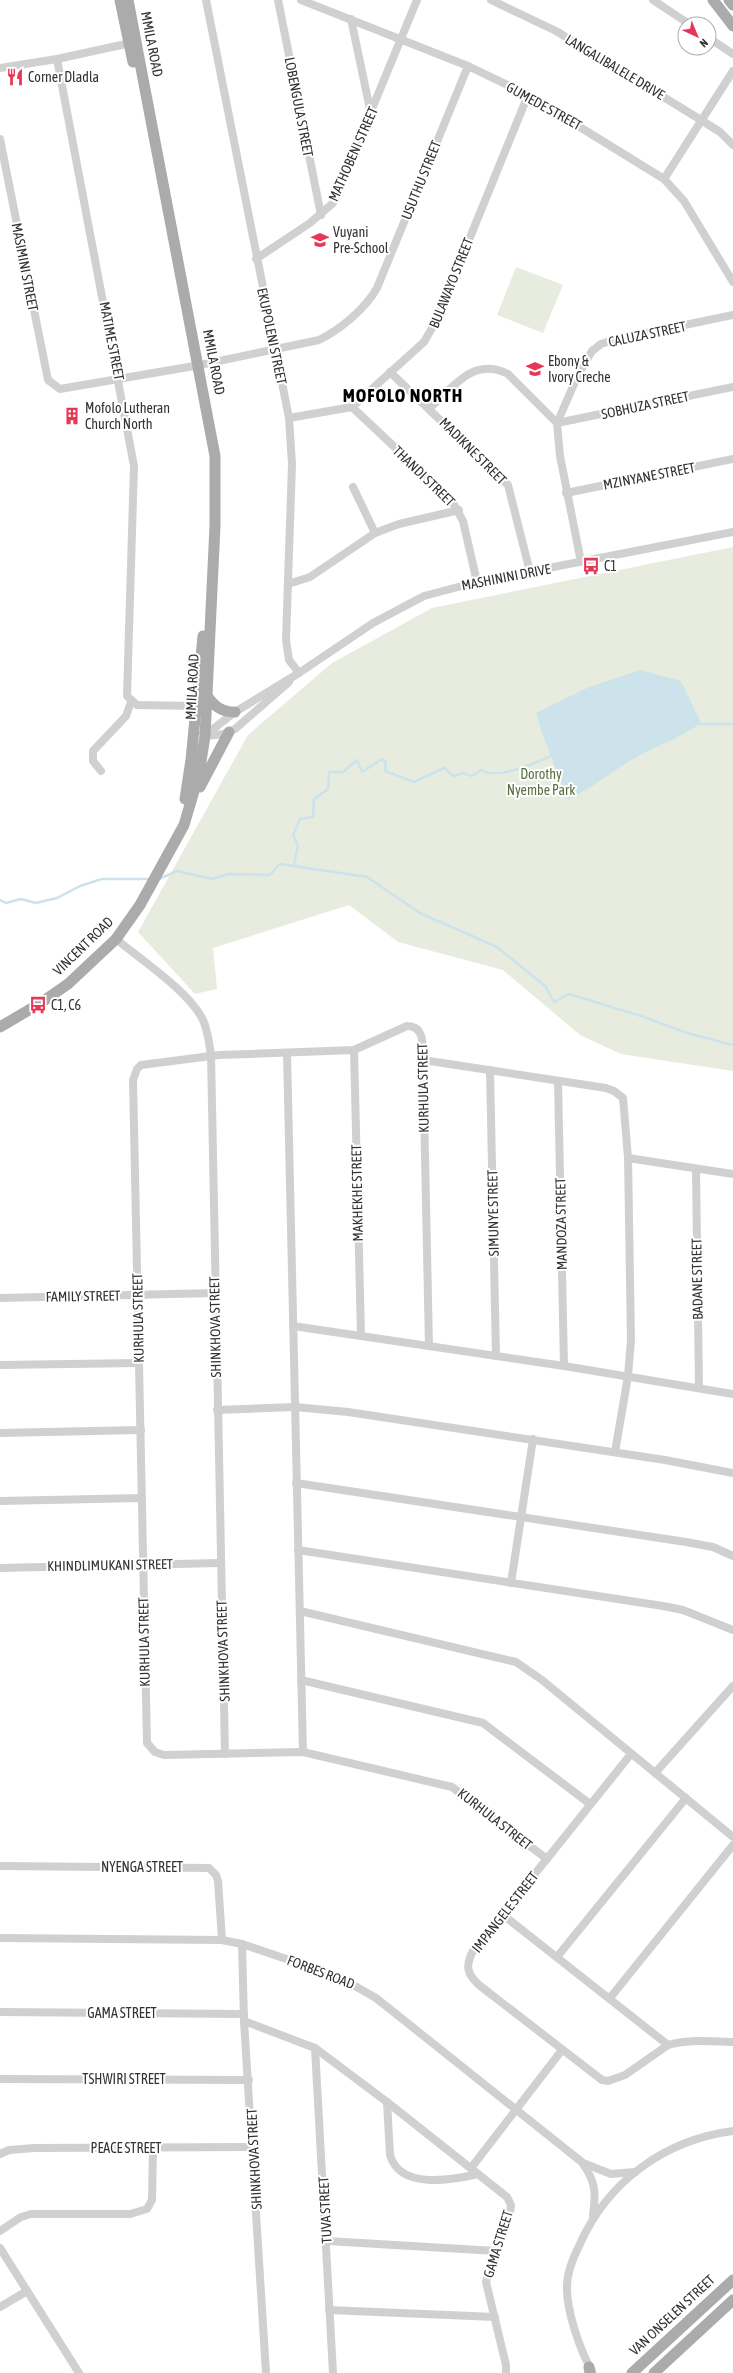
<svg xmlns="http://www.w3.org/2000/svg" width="733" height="2373" font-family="'Asap Condensed',sans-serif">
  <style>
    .green { fill: #e7ecdf }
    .water { fill: #cce3ec }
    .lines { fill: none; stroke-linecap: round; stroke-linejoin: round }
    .stream { stroke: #cce3ec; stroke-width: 2.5 }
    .minor { stroke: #d0d0d0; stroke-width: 8 }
    .major { stroke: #ababab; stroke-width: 11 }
    .labels { text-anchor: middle; stroke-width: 4; stroke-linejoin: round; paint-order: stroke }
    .street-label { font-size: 14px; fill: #333; stroke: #fff }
    .poi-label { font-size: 14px; fill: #333; stroke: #fff; text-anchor: start }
    .park-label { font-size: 14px; fill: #5a703f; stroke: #fff }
    .district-label { font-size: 18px; font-weight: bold; letter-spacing: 1px; fill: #000; stroke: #fff }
  </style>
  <rect width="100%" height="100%" fill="#fff"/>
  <!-- green -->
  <g class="green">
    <path d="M 516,267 L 563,285 L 543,333 L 497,315 Z"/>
    <path d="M 733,547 L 733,1071 L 621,1054 L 580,1035 L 503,970 L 398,942 L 349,905 L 213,948 L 217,989 L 195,994 L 138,932 L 248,735 L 332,663 L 432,608 Z"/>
  </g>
  <!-- water -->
  <path class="water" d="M 640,670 L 681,681 L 701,723 C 679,739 653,747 630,761 C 609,774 590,789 568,800 L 542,733 L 536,713 L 589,687 Z"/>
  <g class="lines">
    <!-- stream -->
    <g class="stream">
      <path d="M 698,724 L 733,724"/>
      <path d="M 294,865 L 298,845 L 293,835 L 300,819 L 313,817 L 314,799 L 328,789 L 329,772 L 343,772 L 357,760 L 362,772 L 382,759 L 386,763 L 385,771 L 414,782 L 444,768 L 453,776 L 463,773 L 472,776 L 481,770 C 496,781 536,762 552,756"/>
      <path d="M 159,879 L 177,871 L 212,879 L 229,874 L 270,875 L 280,864 L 367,877 L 420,913 L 497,947 L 545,986 L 554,1002 L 569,994 L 644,1017 L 687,1033 L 733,1045"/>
      <path d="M 0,900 L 6,903 L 21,899 L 36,903 L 57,898 L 80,886 L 102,879 L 150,879"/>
    </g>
    <!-- minor -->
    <g class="minor">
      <path d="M 206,0 L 289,418 L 292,464 L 286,640 L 289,660 L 299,673"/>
      <path d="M 278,0 L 321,215"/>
      <path d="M 301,0 L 468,66 L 528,95 L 664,179 L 684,201 L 733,282"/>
      <path d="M 491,0 L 556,31 L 701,120 L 720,132 L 733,145"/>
      <path d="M 653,0 L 689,24"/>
      <path d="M 351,19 L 371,114"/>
      <path d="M 709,38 L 733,54"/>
      <path d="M 57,59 L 134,466 L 127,696 L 137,705 L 196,706"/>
      <path d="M 0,68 L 57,59 L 135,42"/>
      <path d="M 0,139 L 48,380 L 60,389 L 200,365 L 319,340 C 341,329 365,309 377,288 L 468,66"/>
      <path d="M 664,179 L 733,71"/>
      <path d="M 256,259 L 310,223 L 333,203 L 417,0"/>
      <path d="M 390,372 L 508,485 L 530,572"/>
      <path d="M 352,407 L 452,501 L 463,521 L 477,582"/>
      <path d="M 430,408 C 453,387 474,356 508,374 L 557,423 L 733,387"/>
      <path d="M 289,418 L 352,407 L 424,342 L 436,321 L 528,95"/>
      <path d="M 353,487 L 375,533"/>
      <path d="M 566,493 L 733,459"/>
      <path d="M 581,562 L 560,456 L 557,423 L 578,375 L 592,351 L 601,344 L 613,340 L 733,315"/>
      <path d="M 288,584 L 310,577 L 375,533 L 399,524 L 459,510"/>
      <path d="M 203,733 L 205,736 L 224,734 L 235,729 L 289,682"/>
      <path d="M 204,736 L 235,712 L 299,673 L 373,623 L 424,596 L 477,582 L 733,532"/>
      <path d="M 101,771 L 93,761 L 93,751 L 126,716 L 131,702"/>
      <path d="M 116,939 C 140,959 190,992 203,1020 C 208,1031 209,1043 211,1055 L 225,1754"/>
      <path d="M 354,1050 L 361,1335"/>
      <path d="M 287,1053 L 303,1752"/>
      <path d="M 423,1060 L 606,1088 L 614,1091 L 623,1098 L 628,1158 L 631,1340 L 628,1376 L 615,1452"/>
      <path d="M 490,1070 L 496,1356"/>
      <path d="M 558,1081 L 564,1366"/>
      <path d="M 628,1158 L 733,1174"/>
      <path d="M 696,1170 L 699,1387"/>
      <path d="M 0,1298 L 215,1293"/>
      <path d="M 293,1326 L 564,1366 L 733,1394"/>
      <path d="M 429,1346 L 423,1060 C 422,1047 426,1026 407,1026 L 354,1050 L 219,1055 L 141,1065 L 137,1069 L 133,1080 L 147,1743 L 155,1752 L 164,1755 L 303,1752 L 452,1787 L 547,1859"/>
      <path d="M 0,1365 L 139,1363"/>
      <path d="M 217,1410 L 295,1407 L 348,1412 L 665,1460 L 733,1473"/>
      <path d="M 0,1433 L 141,1430"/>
      <path d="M 296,1483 L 686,1542 L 713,1547 L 733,1556"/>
      <path d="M 0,1501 L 142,1498"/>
      <path d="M 298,1550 L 663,1606 L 683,1610 L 733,1630"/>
      <path d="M 0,1568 L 220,1563"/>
      <path d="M 511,1583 L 533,1439"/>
      <path d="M 300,1611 L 516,1662 L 542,1680 L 733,1837"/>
      <path d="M 301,1680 L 483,1723 L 590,1804"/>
      <path d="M 631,1754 L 473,1951 C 465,1966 467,1974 479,1985 L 602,2080 L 608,2081 L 625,2075 L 668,2045 C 689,2039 711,2041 733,2042"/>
      <path d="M 655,1773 L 733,1686"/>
      <path d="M 0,1866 L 209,1868 L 216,1875 L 218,1881 L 222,1940"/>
      <path d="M 503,1915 L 668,2045"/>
      <path d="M 0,1938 L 222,1940 L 242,1944 L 339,1977 L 376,1998 L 583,2163 L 611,2174 L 635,2172"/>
      <path d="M 242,1944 L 244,2021 L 266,2373"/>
      <path d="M 557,1957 L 686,1798"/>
      <path d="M 610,1998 L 733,1845"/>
      <path d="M 0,2012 L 244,2014"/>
      <path d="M 244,2021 L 315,2048 L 387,2102 L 507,2197 L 511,2205 L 510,2213 L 486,2282 L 506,2365 L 506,2373"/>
      <path d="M 315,2048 L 333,2373"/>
      <path d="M 0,2079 L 249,2080"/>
      <path d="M 387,2102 L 390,2155 C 400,2190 452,2180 478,2174"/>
      <path d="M 0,2154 L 9,2150 L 34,2148 L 253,2147"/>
      <path d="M 583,2164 C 596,2182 596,2194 593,2215"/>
      <path d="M 471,2168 L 562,2050"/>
      <path d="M 0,2231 L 21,2217 L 31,2214 L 130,2214 L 147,2209 L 152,2200 L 153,2148"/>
      <path d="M 327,2241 L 496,2251"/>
      <path d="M 0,2248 L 79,2373"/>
      <path d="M 0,2307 L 27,2291"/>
      <path d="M 329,2310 L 495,2317"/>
      <path d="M 592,2371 C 580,2351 566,2309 567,2286 C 567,2272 573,2258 579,2246 C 607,2182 664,2140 733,2131"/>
    </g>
    <!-- major -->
    <g class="major">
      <path d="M 120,0 L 133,62"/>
      <path d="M 713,0 L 733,26"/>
      <path d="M 729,0 L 733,5"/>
      <path d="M 207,696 C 215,707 222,712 235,712"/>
      <path d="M 200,787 L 229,732"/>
      <path d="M 185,799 L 191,760 L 203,636"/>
      <path d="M 0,1027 L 39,1004 L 68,984 L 116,939 L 140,905 L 184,825 L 199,774 L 205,736 L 215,526 L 215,456 L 128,0"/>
      <path d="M 589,2367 L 590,2373"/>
      <path d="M 632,2373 L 733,2280"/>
      <path d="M 654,2373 L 733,2300"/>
    </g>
  </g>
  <!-- icons -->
  <defs>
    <g id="restaurant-bare" transform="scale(1.38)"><path d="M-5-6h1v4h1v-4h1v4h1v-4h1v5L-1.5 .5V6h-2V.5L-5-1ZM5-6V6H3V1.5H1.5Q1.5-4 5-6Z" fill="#e63856" stroke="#fff" stroke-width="2.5" paint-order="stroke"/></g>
    <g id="school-bare" transform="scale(1.38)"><path d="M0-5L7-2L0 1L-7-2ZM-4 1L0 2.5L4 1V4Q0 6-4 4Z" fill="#e63856" stroke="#fff" stroke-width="2.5" paint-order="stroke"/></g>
    <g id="building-bare" transform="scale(1.38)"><path d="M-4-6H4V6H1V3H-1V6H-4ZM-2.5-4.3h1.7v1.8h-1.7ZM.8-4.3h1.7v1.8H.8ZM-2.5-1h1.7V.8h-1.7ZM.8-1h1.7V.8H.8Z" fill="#e63856" stroke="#fff" stroke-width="2.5" paint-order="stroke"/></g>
    <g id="bus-bare" transform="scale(1.38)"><path d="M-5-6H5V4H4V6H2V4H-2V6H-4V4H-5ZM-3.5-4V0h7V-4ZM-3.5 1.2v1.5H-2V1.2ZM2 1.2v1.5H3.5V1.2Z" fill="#e63856" stroke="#fff" stroke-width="2.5" paint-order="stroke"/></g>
  </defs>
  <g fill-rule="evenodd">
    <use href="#restaurant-bare" x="15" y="77"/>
    <use href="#school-bare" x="320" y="240"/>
    <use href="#school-bare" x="535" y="369"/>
    <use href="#building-bare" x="72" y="416"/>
    <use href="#bus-bare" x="591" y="566"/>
    <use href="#bus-bare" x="38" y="1005"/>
  </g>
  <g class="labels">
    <!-- street labels -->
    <g class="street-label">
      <text transform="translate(152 44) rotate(79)" y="5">MMILA ROAD</text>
      <text transform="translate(615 67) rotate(31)" y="5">LANGALIBALELE DRIVE</text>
      <text transform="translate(544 106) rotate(29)" y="5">GUMEDE STREET</text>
      <text transform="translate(299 107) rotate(79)" y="5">LOBENGULA STREET</text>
      <text transform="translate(353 154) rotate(-66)" y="5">MATHOBENI STREET</text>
      <text transform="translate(421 180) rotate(-68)" y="5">USUTHU STREET</text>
      <text transform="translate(25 267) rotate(79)" y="5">MASIMINI STREET</text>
      <text transform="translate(451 283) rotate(-68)" y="5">BULAWAYO STREET</text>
      <text transform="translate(647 334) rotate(-12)" y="5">CALUZA STREET</text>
      <text transform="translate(272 336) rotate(78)" y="5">EKUPOLENI STREET</text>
      <text transform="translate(112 341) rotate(79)" y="5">MATIME STREET</text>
      <text transform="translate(214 362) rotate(79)" y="5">MMILA ROAD</text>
      <text transform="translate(645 405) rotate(-12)" y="5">SOBHUZA STREET</text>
      <text transform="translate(473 451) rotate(45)" y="5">MADIKNE STREET</text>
      <text transform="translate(424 476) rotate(44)" y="5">THANDI STREET</text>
      <text transform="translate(649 476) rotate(-11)" y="5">MZINYANE STREET</text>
      <text transform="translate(506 577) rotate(-11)" y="5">MASHININI DRIVE</text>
      <text transform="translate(192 687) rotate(-87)" y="5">MMILA ROAD</text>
      <text transform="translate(83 946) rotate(-44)" y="5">VINCENT ROAD</text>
      <text transform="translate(423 1088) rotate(-91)" y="5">KURHULA STREET</text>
      <text transform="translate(357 1193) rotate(-91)" y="5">MAKHEKHE STREET</text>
      <text transform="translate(493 1213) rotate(-91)" y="5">SIMUNYE STREET</text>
      <text transform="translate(561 1224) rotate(-91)" y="5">MANDOZA STREET</text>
      <text transform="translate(697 1279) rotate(-91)" y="5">BADANE STREET</text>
      <text transform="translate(83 1296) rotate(-1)" y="5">FAMILY STREET</text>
      <text transform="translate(138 1318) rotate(-91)" y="5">KURHULA STREET</text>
      <text transform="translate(215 1327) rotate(-91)" y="5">SHINKHOVA STREET</text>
      <text transform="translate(110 1565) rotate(-1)" y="5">KHINDLIMUKANI STREET</text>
      <text transform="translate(144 1642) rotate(-91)" y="5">KURHULA STREET</text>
      <text transform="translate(223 1651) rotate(-92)" y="5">SHINKHOVA STREET</text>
      <text transform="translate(495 1819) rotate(38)" y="5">KURHULA STREET</text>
      <text x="142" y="1872">NYENGA STREET</text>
      <text transform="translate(505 1912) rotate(-52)" y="5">IMPANGELE STREET</text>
      <text transform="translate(321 1972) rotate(21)" y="5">FORBES ROAD</text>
      <text x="122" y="2018">GAMA STREET</text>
      <text x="124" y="2084">TSHWIRI STREET</text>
      <text x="126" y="2153">PEACE STREET</text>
      <text transform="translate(254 2159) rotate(-93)" y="5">SHINKHOVA STREET</text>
      <text transform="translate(325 2210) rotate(-93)" y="5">TUVA STREET</text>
      <text transform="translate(498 2244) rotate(-73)" y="5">GAMA STREET</text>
      <text transform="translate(672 2315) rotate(-43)" y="5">VAN ONSELEN STREET</text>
    </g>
    <!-- poi labels -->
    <g class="poi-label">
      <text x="28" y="82">Corner Dladla</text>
      <text x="333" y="237">Vuyani<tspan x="333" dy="16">Pre-School</tspan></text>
      <text x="548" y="366">Ebony &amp;<tspan x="548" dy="16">Ivory Creche</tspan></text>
      <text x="85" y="413">Mofolo Lutheran<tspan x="85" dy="16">Church North</tspan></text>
      <text x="604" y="571">C1</text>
      <text x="51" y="1010">C1, C6</text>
    </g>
    <!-- park labels -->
    <g class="park-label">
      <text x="541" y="779">Dorothy<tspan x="541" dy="16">Nyembe Park</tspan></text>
    </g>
    <!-- district labels -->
    <g class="district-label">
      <text x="403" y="402">MOFOLO NORTH</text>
    </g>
  </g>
  <!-- north arrow -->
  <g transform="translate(697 36) rotate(136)"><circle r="19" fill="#ffffff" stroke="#adadad"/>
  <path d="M0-3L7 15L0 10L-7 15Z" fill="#e63856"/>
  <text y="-6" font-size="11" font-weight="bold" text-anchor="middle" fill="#333333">N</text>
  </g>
</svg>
